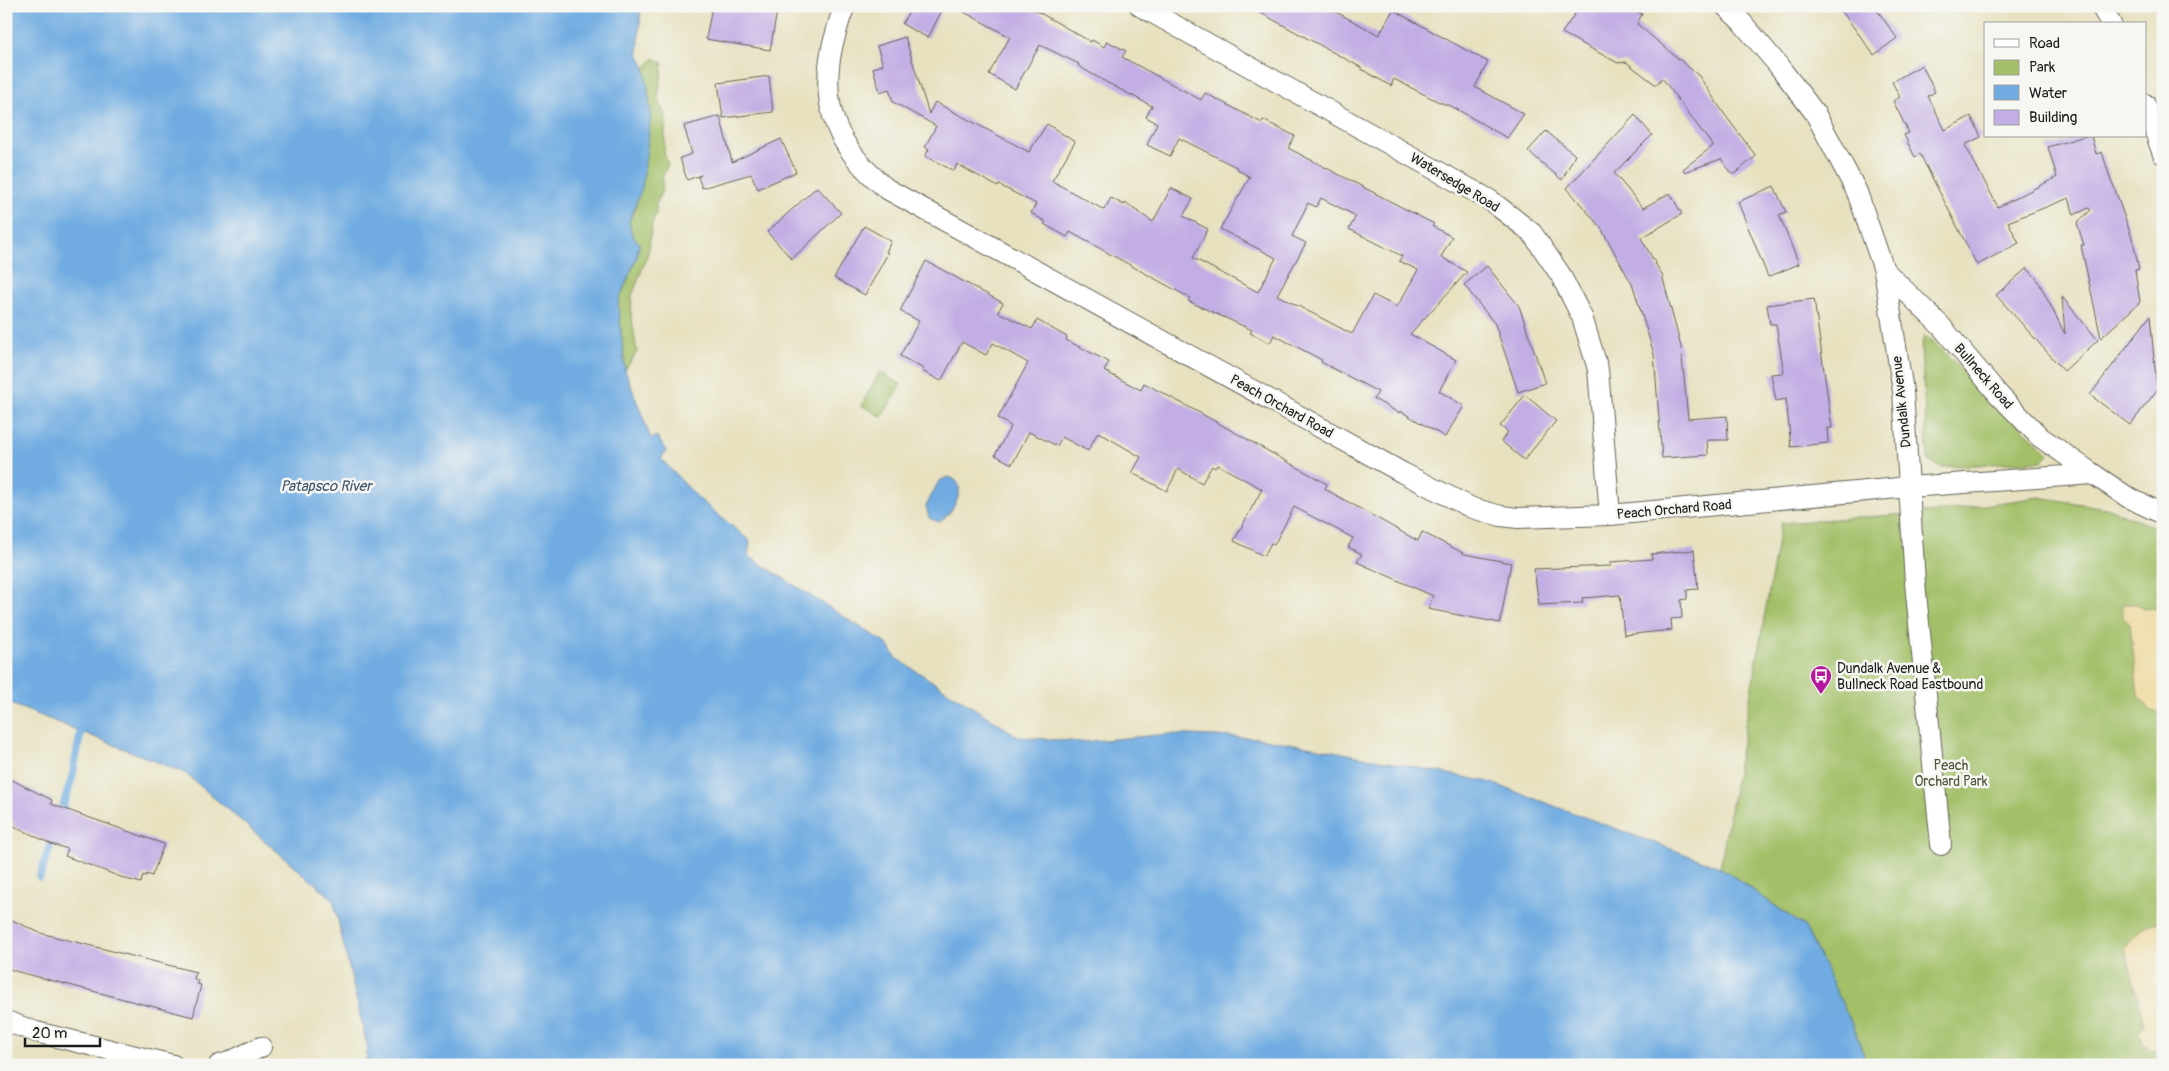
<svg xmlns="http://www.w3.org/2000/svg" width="2169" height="1071" font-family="Pangolin,sans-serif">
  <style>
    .green { fill: #a3c068; stroke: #606e42 }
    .sand { fill: #eeda9e; stroke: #857b5d }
    .water { fill: #70ace1; stroke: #46647e }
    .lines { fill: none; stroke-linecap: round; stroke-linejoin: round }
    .stream { stroke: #70ace1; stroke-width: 8 }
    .building { fill: #c2ade4; fill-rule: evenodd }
    .minor-casing { stroke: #636155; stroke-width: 22 }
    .minor { stroke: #fff; stroke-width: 20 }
    .labels { text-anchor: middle; stroke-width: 5; stroke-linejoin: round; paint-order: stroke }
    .street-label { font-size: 14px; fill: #1c1c1c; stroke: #f6f6f2 }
    .poi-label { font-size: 14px; fill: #1c1c1c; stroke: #f6f6f2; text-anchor: start }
    .park-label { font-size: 14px; fill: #4b5537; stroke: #f6f6f2 }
    .water-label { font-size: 15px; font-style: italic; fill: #3e566b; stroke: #f6f6f2 }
  </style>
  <rect width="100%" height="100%" fill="#f6f6f2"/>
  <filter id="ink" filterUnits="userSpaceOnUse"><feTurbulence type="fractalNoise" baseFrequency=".02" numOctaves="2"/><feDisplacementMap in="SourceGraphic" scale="10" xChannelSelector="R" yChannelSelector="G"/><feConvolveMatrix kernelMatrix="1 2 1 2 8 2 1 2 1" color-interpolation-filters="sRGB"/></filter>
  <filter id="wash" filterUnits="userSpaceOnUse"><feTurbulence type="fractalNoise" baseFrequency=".0096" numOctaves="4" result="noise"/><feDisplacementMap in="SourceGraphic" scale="20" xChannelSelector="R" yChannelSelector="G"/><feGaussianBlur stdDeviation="1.12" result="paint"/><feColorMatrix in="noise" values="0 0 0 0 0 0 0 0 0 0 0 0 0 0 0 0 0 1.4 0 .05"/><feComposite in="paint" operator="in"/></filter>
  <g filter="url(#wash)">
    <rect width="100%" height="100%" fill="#e7e1bf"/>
    <!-- green -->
    <g class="green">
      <path d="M 654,58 L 662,62 L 663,66 L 658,97 L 666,119 L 664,152 L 668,165 L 662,177 L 662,191 L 656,204 L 656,213 L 652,223 L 648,254 L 632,296 L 631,314 L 637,352 L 625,370 L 618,302 L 637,257 L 639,243 L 632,235 L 629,221 L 635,210 L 651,115 L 645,68 Z"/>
      <path d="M 1924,336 L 1942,350 L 2049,454 L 2042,461 L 1941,467 L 1928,461 L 1921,348 Z"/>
      <path d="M 880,372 L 901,384 L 882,417 L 861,405 Z"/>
      <path d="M 2039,497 L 2111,509 L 2163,531 L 2163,1065 L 1867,1065 L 1854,1028 L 1805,927 L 1720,867 L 1781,523 L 1937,512 Z"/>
    </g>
    <!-- sand -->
    <g class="sand">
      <path d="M 2122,604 L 2137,604 L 2142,609 L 2163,608 L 2163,712 L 2151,711 L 2138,695 L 2130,624 L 2122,617 Z"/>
      <path d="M 2163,920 L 2163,1042 L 2161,1046 L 2154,1051 L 2143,1044 L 2139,1033 L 2144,1024 L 2125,947 L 2143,927 Z"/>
    </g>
    <!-- water -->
    <g class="water">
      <path d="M 6,6 L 641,6 L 638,53 L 645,68 L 651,115 L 642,188 L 629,221 L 632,235 L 639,243 L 637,257 L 618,302 L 625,370 L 651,439 L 657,436 L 666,451 L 661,459 L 699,499 L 750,541 L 748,556 L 887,644 L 896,658 L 1019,737 L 1082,742 L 1169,734 L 1257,738 L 1313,747 L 1489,782 L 1720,867 L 1805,927 L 1854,1028 L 1867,1065 L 365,1065 L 368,1049 L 333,899 L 185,773 L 6,702 Z"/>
      <path d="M 948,477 C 972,482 952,515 939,522 L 929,518 L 926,506 L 939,481 Z"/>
    </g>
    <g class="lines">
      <!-- stream -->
      <g class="stream">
        <path d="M 60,816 L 72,778 L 81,731"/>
        <path d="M 40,877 L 54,834"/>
      </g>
    </g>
    <g id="blocks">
      <!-- building -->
      <g class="building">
        <path d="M 712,6 L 778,6 L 770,50 L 706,39 Z"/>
        <path d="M 912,6 L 944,6 L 928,38 L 902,24 Z"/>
        <path d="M 953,6 L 1028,6 L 1091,42 L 1092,40 L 1104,47 L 1107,41 L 1126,51 L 1122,57 L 1201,100 L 1205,93 L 1262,123 L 1263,120 L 1295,136 L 1288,148 L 1434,224 L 1432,226 L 1452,237 L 1441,257 L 1467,272 L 1410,334 L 1456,360 L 1439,391 L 1464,406 L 1445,437 L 1400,411 L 1399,413 L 1374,399 L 1378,392 L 1321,362 L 1322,360 L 1274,335 L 1270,343 L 1250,333 L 1252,330 L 1188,301 L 1190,298 L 1070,232 L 1067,237 L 1044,224 L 1046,222 L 1031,213 L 1036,204 L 999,185 L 998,187 L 957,164 L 954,171 L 925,156 L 929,149 L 925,147 L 936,126 L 893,102 L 889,89 L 880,92 L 873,68 L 883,65 L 877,46 L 905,37 L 929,114 L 935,102 L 1029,152 L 1047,124 L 1075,142 L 1052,181 L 1104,210 L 1111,198 L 1124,205 L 1125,203 L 1153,222 L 1171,188 L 1193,199 L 1183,216 L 1208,229 L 1193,258 L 1258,292 L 1276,258 L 1220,229 L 1250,177 L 1238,170 L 1238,168 L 1179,138 L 1170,156 L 1147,145 L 1157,123 L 1146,117 L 1152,106 L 1106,82 L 1078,66 L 1079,64 L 1040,45 L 1015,89 L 989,74 L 1010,37 ZM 1321,198 L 1356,216 L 1349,229 L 1402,256 L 1399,261 L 1418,270 L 1397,307 L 1373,295 L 1352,334 L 1277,295 L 1306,243 L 1292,236 L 1308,203 L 1316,207 Z"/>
        <path d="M 1248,6 L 1325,6 L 1379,35 L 1393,10 L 1488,62 L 1475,87 L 1524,114 L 1507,138 L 1453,107 L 1439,102 L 1394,79 L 1391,86 L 1361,69 L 1362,68 Z"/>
        <path d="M 1580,6 L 1627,6 L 1642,14 L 1637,24 L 1699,76 L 1725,115 L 1756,156 L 1733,175 L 1721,159 L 1684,172 L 1683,169 L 1713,146 L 1662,78 L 1656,85 L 1626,62 L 1618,63 L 1562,33 Z"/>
        <path d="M 1838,6 L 1874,6 L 1897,38 L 1874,55 Z"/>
        <path d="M 1922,65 L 1935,92 L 1928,96 L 1945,130 L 1971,116 L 1981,137 L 1965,145 L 1998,207 L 2057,177 L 2048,147 L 2085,136 L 2091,136 L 2096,154 L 2102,152 L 2112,184 L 2113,184 L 2133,241 L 2139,269 L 2135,270 L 2140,302 L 2101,338 L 2081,245 L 2084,245 L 2077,223 L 2091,210 L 2089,208 L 2074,215 L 2069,198 L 2008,222 L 2019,243 L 1977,265 L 1920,154 L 1915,157 L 1904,135 L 1909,133 L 1893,101 L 1900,97 L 1892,82 Z"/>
        <path d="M 769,76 L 773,112 L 723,118 L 718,83 Z"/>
        <path d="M 1635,115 L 1652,135 L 1614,173 L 1643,208 L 1670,193 L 1682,214 L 1641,238 L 1662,275 L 1681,347 L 1688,419 L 1727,416 L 1728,440 L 1707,440 L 1708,455 L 1662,458 L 1654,354 L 1633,286 L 1601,228 L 1567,188 Z"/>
        <path d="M 720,116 L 732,162 L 781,139 L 796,172 L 758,189 L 751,174 L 702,188 L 698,177 L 701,175 L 687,180 L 680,158 L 692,154 L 684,126 Z"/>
        <path d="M 1546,131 L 1575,155 L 1562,180 L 1528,151 Z"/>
        <path d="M 1774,186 L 1786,212 L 1779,215 L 1799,264 L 1768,277 L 1738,202 Z"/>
        <path d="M 817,187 L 841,213 L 792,259 L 767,232 Z"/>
        <path d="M 864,226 L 891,241 L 886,252 L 888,253 L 865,295 L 834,278 Z"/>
        <path d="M 926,261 L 1003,303 L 998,312 L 1032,329 L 1037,320 L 1067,337 L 1066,340 L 1109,362 L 1104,371 L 1141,390 L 1144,383 L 1200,413 L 1327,484 L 1325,489 L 1418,541 L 1422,532 L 1465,554 L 1511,563 L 1500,623 L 1428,609 L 1433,596 L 1357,562 L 1362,554 L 1348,547 L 1353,538 L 1294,507 L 1274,545 L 1271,543 L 1264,556 L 1234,541 L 1262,489 L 1218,465 L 1215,468 L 1212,466 L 1202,483 L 1178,469 L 1167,491 L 1132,473 L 1141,457 L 1098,432 L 1088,451 L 1062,437 L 1057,446 L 1029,432 L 1012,464 L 995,455 L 1011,426 L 998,418 L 1028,363 L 993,343 L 986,355 L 962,342 L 941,381 L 922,371 L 924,369 L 900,356 L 919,321 L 900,311 Z"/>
        <path d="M 1487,266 L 1519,306 L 1545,383 L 1518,392 L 1495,324 L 1464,285 Z"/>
        <path d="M 2027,268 L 2037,279 L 2065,334 L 2062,297 L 2098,340 L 2064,371 L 1996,295 Z"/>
        <path d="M 1814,299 L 1832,428 L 1827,428 L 1828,443 L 1791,447 L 1786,399 L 1776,401 L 1771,374 L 1784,373 L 1776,324 L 1770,324 L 1767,305 Z"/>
        <path d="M 2150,316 L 2157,390 L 2130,425 L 2090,395 Z"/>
        <path d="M 1525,395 L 1556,421 L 1524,460 L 1501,441 L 1508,432 L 1500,426 Z"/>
        <path d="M 1694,550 L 1698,589 L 1687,590 L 1687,599 L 1681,600 L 1682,618 L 1671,619 L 1672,630 L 1624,635 L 1620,595 L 1582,598 L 1583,603 L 1539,605 L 1534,569 L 1611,566 L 1611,562 L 1652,559 L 1651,554 Z"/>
        <path d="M 6,777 L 52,800 L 51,804 L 164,844 L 152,876 L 147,874 L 146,876 L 143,875 L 141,883 L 126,879 L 65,856 L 68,849 L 51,844 L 12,825 L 14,822 L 6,818 Z"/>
        <path d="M 6,917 L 40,933 L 196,972 L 194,979 L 198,980 L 197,984 L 201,985 L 193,1017 L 15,971 L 6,967 Z"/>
      </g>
    </g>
  </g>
  <g filter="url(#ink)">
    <use href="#blocks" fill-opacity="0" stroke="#636155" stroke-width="1"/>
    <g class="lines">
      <!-- minor casing -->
      <g class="minor-casing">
        <g id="minor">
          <path d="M 845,6 C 839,18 837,31 833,43 C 818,107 838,149 887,189 L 1403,473 L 1472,508 L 1501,516 L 1518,518 L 1610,515 L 1909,487 L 2093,474 L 2129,498 L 2163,514"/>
          <path d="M 1140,6 L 1490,200 L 1532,233 L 1560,274 L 1582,317 L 1598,369 L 1610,515"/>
          <path d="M 1725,6 L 1739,19 L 1778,65 L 1815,113 L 1857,192 L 1884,270 L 1903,391 L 1915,583 L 1941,845"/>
          <path d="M 2101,6 L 2111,24"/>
          <path d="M 2145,104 L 2163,154"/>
          <path d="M 1884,270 L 1941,326 L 1999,395 L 2040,437 L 2093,474"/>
          <path d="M 6,1021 L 36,1032 L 173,1065"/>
          <path d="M 219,1065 L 229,1062 L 261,1047"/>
        </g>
      </g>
      <!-- minor -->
      <use href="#minor" class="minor"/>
    </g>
  </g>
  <!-- icons -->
  <defs>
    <g id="bus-pin" transform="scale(1.125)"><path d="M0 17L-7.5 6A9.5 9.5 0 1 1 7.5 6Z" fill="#b5179e" stroke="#f6f6f2"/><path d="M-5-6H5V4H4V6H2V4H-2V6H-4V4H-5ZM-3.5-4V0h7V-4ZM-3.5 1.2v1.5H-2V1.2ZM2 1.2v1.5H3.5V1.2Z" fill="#fff"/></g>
  </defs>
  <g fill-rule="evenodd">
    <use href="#bus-pin" x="1821" y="676"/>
  </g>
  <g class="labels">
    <!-- street labels -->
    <g class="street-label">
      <text transform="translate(1455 182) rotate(31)" y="5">Watersedge Road</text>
      <text transform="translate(1984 376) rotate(49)" y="5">Bullneck Road</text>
      <text transform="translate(1901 402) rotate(-96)" y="5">Dundalk Avenue</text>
      <text transform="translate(1282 406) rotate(29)" y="5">Peach Orchard Road</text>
      <text transform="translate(1674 509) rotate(-5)" y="5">Peach Orchard Road</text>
    </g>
    <!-- poi labels -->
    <g class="poi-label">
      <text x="1837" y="673">Dundalk Avenue &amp;<tspan x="1837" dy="16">Bullneck Road Eastbound</tspan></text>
    </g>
    <!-- park labels -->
    <g class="park-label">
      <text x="1951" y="770">Peach<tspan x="1951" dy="16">Orchard Park</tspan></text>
    </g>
    <!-- water labels -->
    <g class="water-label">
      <text x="326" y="491">Patapsco River</text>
    </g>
  </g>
  <!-- margin -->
  <rect width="2169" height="1071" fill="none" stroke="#f6f6f2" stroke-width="25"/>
  <!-- legend -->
  <rect x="1984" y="22" width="162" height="115" fill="#f6f6f2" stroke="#9f9f9c"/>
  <rect x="1994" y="39" width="25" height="8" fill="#ffffff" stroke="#9f9f9c"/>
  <text x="2029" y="48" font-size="15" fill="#1c1c1c">Road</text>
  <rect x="1994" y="60" width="25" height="15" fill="#a3c068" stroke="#9f9f9c"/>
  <text x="2029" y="72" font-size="15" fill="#1c1c1c">Park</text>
  <rect x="1994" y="85" width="25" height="15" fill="#70ace1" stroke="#9f9f9c"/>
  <text x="2029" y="98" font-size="15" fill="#1c1c1c">Water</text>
  <rect x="1994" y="110" width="25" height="15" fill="#c2ade4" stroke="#9f9f9c"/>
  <text x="2029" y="122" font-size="15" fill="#1c1c1c">Building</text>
  <!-- scale -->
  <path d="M25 1038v8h75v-8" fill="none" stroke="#1c1c1c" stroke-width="2.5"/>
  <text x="32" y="1038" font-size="15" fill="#1c1c1c" stroke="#f6f6f2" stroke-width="4" paint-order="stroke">20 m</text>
</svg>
